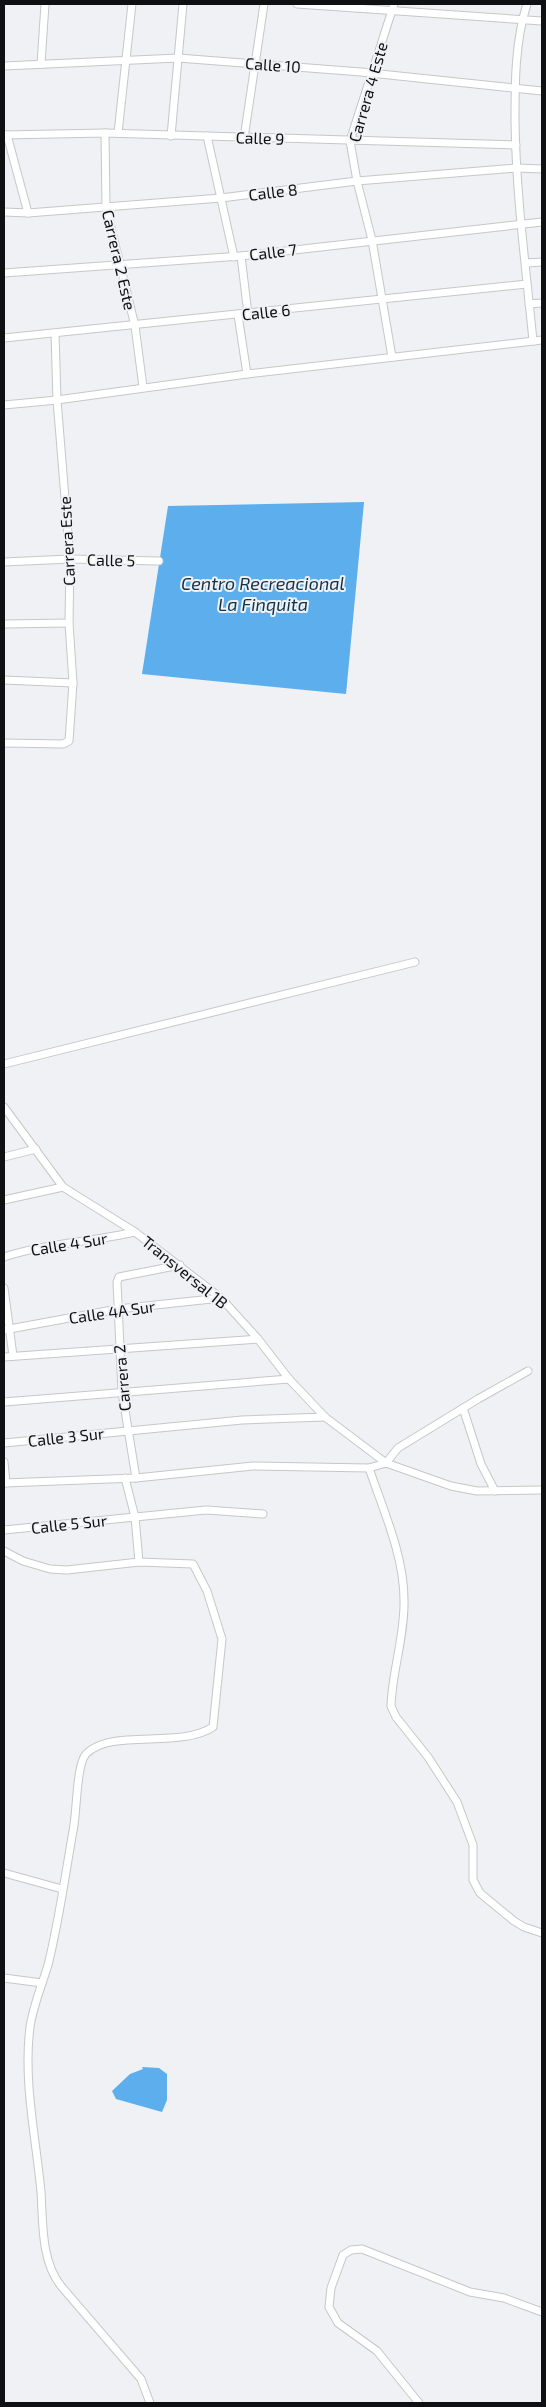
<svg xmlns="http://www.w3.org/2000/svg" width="546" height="2407" font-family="'Exo 2',sans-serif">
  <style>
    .water { fill: #5cafec }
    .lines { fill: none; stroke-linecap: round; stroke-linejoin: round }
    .minor-casing { stroke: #c6c7ca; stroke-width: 9 }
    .minor { stroke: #fff; stroke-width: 7 }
    .labels { text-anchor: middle; stroke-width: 4; stroke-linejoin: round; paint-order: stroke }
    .street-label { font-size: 16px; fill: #0f1011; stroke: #eff1f4 }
    .water-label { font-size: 18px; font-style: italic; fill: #0f334c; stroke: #eff1f4 }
  </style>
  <rect width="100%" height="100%" fill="#eff1f4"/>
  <!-- water -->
  <g class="water">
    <path d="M 364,502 L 346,694 L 142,674 L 168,506 Z"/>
    <path d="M 142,2067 L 159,2068 L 167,2074 L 167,2100 L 162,2112 L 116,2099 L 112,2091 L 130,2074 L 143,2069 Z"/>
  </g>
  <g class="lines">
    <!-- minor casing -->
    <g class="minor-casing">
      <g id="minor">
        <path d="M 297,4 L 542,21"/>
        <path d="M 527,4 C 515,41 515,82 515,121 C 516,195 526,268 533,341"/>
        <path d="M 41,64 L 45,4"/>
        <path d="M 4,66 L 178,58 L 361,72 L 542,91"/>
        <path d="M 105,133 L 106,207 L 135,326 L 143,387"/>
        <path d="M 118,133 L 132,4"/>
        <path d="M 4,135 L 105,133 L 516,145"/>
        <path d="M 7,135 L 28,213"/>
        <path d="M 171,136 L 183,4"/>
        <path d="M 207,136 L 234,257"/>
        <path d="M 244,138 L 264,4"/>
        <path d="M 4,212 L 28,213 L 221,198 L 357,181 L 517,168 L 542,169"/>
        <path d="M 241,256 L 248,314"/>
        <path d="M 526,263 L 542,262"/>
        <path d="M 4,273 L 241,256 L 542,222"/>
        <path d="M 529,304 L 542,303"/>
        <path d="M 238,315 L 247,374"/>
        <path d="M 4,338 L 527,284"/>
        <path d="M 392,357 L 372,240 L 357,181 L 350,141 L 394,4"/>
        <path d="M 4,405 L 57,400 L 247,374 L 542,340"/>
        <path d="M 4,562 L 70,559 L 159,561"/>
        <path d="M 4,624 L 69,623"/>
        <path d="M 4,680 L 73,683"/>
        <path d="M 4,743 L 63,744 L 69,741 L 73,683 L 69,623 L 70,559 L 57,400 L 55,333"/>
        <path d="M 4,1064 L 415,962"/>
        <path d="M 4,1107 L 63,1187 L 135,1232 L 221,1298 L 258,1339 L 289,1379 L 325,1417 L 386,1463"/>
        <path d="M 4,1157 L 36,1149"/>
        <path d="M 4,1200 L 63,1187"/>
        <path d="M 4,1257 C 47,1243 91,1242 135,1232"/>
        <path d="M 4,1288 L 13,1356"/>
        <path d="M 4,1330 L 118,1309 L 221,1298"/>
        <path d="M 4,1357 L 258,1339"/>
        <path d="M 4,1402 L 289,1379"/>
        <path d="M 463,1408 L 481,1464 L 495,1491"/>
        <path d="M 4,1443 L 242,1420 L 325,1417"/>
        <path d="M 4,1462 L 6,1483"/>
        <path d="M 386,1463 L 398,1448 L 478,1399 L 528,1371"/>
        <path d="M 369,1468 C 383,1510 404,1555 404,1600 C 405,1636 392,1671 391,1706 L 396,1717 L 428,1757 L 457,1802 L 473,1845 L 473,1880 L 480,1893 L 514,1921 L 524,1927 L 542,1933"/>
        <path d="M 125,1478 L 135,1517 L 139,1562"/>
        <path d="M 136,1478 L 122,1392 L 117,1282 L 119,1277 L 180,1265"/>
        <path d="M 4,1483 L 136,1478 L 253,1466 L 369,1468 L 386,1463 L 451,1486 L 477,1491 L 542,1490"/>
        <path d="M 4,1530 L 206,1510 L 263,1514"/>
        <path d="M 4,1551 L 23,1561 L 50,1569 L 67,1570 L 139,1562 L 193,1564 L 207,1591 L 222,1639 L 213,1727 C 180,1749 110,1728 86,1754 C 76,1765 77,1814 73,1831 C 65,1876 59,1921 48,1965 C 42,1985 33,2006 30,2027 C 23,2081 36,2138 41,2192 C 43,2223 41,2261 61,2286 L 141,2379 L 150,2403"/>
        <path d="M 4,1873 L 62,1889"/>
        <path d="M 4,1978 L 42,1983"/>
        <path d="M 419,2403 L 377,2351 L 338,2323 L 329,2307 L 331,2288 L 343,2255 L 351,2250 L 362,2249 L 470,2292 L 504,2298 L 542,2312"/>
      </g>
    </g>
    <!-- minor -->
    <use href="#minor" class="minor"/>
  </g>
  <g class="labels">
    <!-- street labels -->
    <g class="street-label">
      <text transform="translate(273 65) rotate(4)" y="6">Calle 10</text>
      <text transform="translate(368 92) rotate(-74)" y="6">Carrera 4 Este</text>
      <text transform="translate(260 138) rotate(2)" y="6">Calle 9</text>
      <text transform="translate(273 192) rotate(-7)" y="6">Calle 8</text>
      <text transform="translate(273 252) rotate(-7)" y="6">Calle 7</text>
      <text transform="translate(119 260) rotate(77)" y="6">Carrera 2 Este</text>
      <text transform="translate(266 312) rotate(-6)" y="6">Calle 6</text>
      <text transform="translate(67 541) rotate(-93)" y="6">Carrera Este</text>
      <text transform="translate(111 560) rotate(1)" y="6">Calle 5</text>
      <text transform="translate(69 1244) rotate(-9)" y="6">Calle 4 Sur</text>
      <text transform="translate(185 1272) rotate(39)" y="6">Transversal 1B</text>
      <text transform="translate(112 1312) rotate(-8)" y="6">Calle 4A Sur</text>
      <text transform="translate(122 1378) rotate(-95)" y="6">Carrera 2</text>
      <text transform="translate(66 1437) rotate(-6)" y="6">Calle 3 Sur</text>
      <text transform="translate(69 1524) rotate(-6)" y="6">Calle 5 Sur</text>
    </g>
    <!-- water labels -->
    <g class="water-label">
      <text x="263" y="590">Centro Recreacional<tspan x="263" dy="21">La Finquita</tspan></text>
    </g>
  </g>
  <!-- border -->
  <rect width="546" height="2407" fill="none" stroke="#0f1011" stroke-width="10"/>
</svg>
